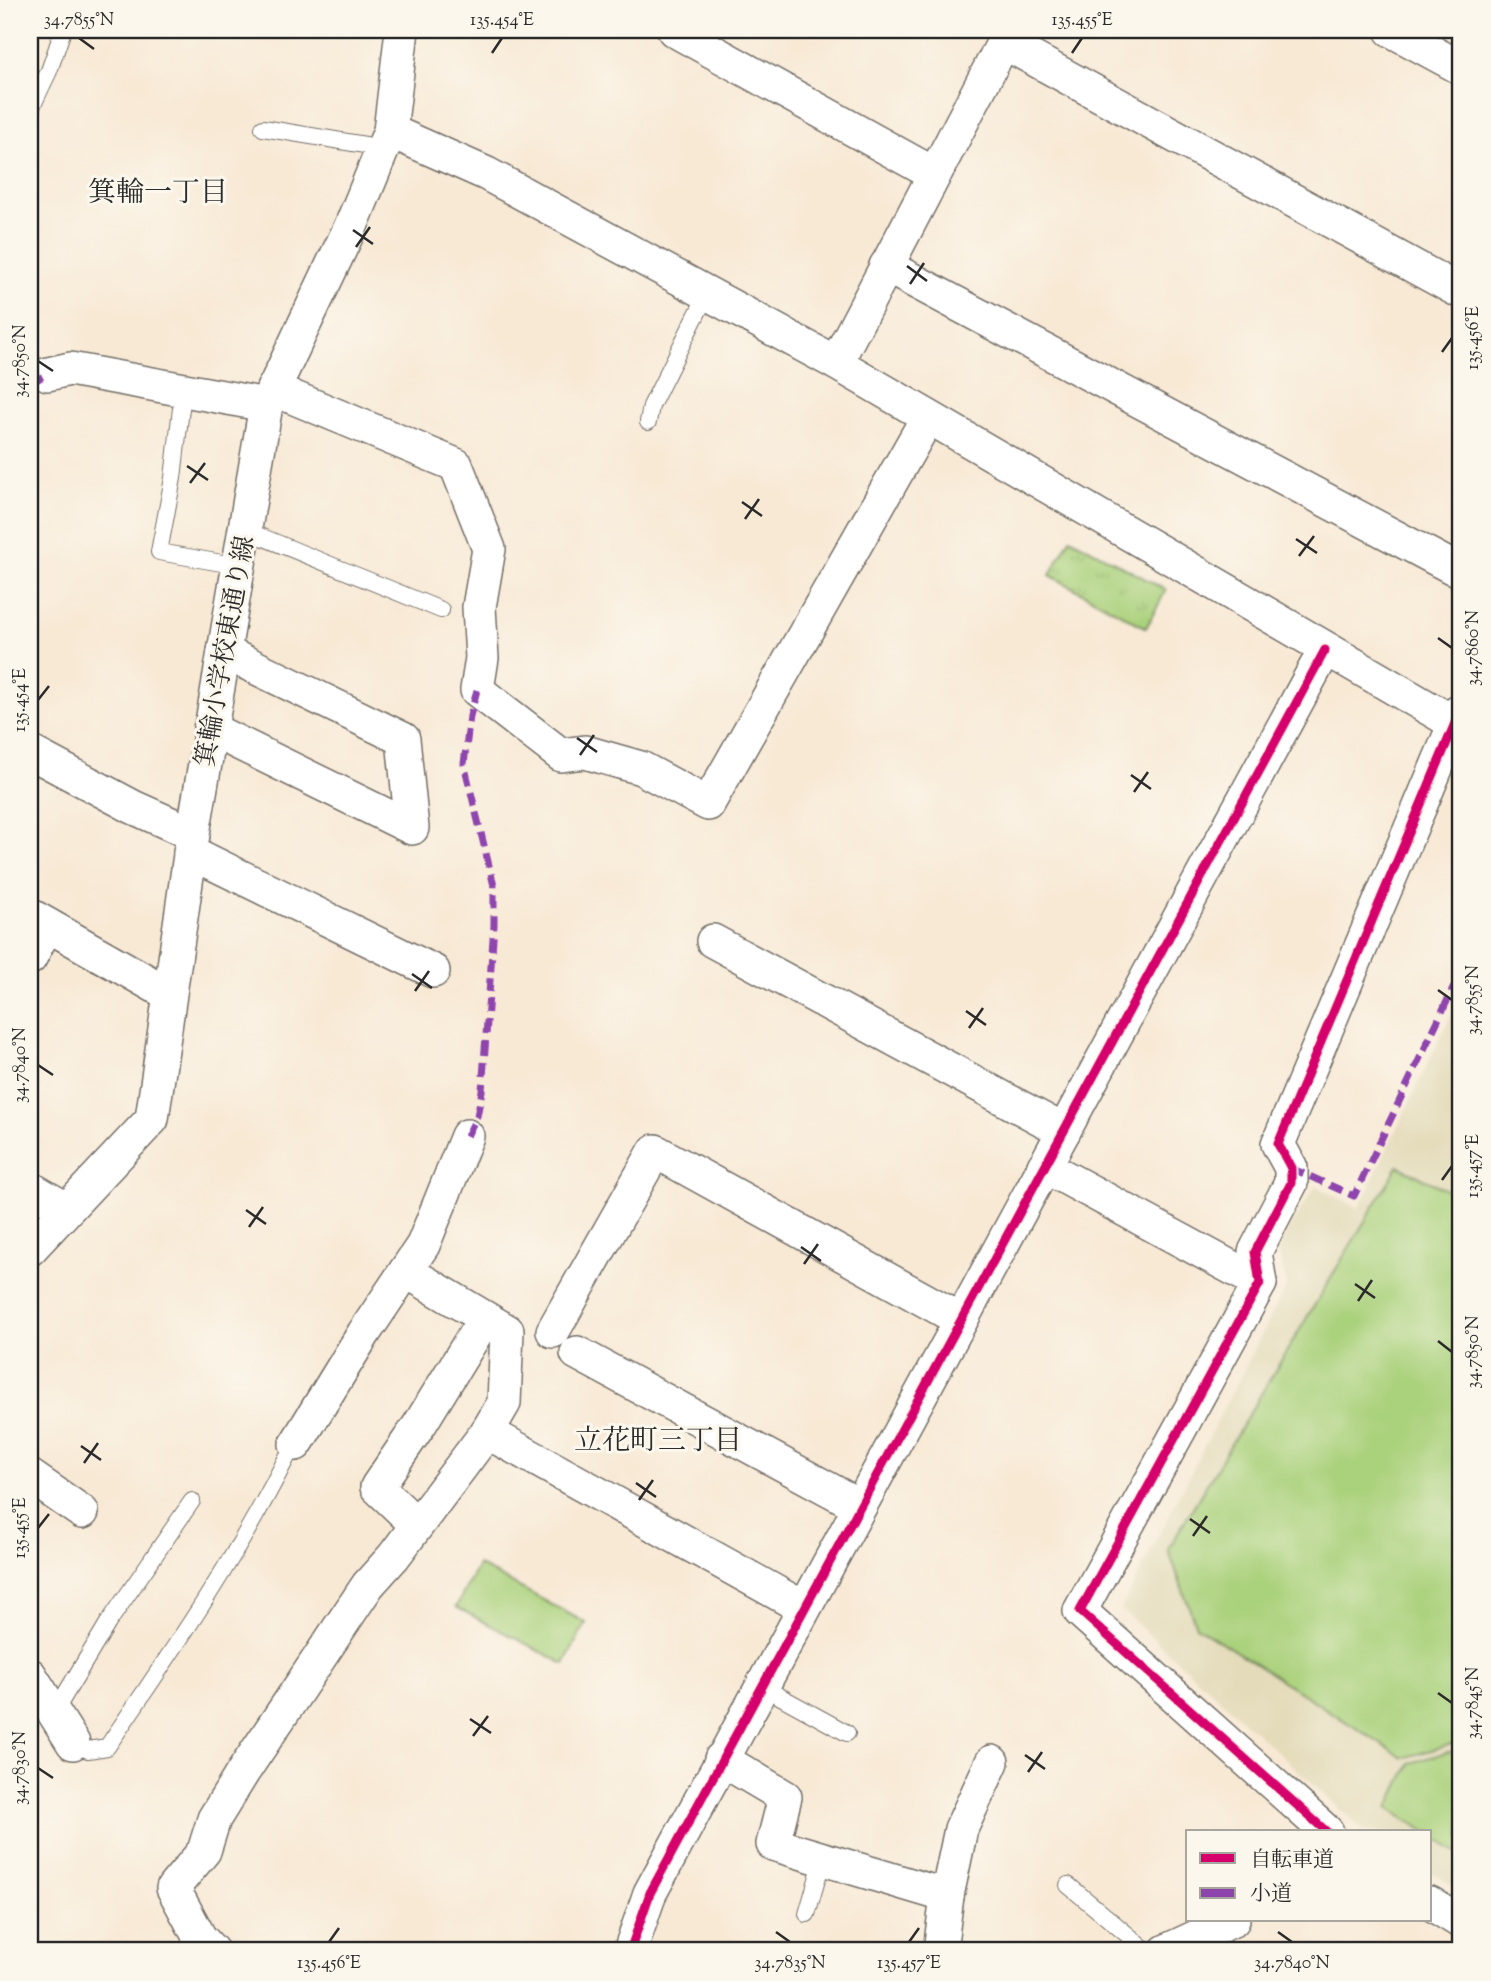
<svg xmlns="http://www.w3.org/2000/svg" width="1491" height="1981" font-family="'Sorts Mill Goudy','Noto Serif JP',serif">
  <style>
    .built { fill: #e4dbba }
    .green { fill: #aad17b; stroke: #6a7e53; stroke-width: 2 }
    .park { fill: url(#park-tufts); stroke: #6a7e53; stroke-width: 2 }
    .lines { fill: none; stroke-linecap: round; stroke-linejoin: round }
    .lane-casing { stroke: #736e66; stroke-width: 18 }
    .street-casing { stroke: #736e66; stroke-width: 36 }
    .lane { stroke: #fff; stroke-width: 16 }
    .street { stroke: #fff; stroke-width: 33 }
    .quiet { stroke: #8e44ad; stroke-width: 7; stroke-dasharray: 14 7; stroke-linecap: butt }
    .cycleway-casing { stroke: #fbf7ec; stroke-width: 13 }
    .cycleway { stroke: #d6006c; stroke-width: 9 }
    .ticks { fill: none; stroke: #2b2b2b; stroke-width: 2.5 }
    .labels { text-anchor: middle; stroke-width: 6; stroke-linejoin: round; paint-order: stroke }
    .street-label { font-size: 26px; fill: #2b2b2b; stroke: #fbf7ec }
    .neighbourhood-label { font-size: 28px; fill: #2b2b2b; stroke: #fbf7ec }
    .neatline { fill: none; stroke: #2b2b2b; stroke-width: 2.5 }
    .ticks-label { font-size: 18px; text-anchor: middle; fill: #2b2b2b }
  </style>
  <defs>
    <pattern id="park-tufts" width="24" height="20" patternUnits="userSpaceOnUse" patternTransform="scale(1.75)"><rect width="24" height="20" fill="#aad17b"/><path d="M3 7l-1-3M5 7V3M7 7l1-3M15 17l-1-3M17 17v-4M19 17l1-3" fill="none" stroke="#92b46a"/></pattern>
  </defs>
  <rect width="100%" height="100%" fill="#fbf7ec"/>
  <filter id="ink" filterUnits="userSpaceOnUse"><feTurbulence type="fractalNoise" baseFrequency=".0143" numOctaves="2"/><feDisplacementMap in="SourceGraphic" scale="14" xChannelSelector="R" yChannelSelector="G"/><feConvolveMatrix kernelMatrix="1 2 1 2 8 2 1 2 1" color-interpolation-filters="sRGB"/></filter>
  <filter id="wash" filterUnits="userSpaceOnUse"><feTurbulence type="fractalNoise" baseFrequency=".00686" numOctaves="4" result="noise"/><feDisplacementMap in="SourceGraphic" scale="28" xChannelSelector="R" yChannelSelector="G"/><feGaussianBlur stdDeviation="1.57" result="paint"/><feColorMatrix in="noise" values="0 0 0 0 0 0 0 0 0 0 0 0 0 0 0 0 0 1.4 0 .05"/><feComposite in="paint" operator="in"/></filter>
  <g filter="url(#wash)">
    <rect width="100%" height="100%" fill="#f8e9d5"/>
    <!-- built -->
    <path class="built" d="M 1461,993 L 1461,1891 L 1430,1872 L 1430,1832 L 1365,1832 L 1121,1609 L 1287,1285 L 1277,1246 L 1316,1186 L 1359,1208 Z"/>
    <!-- green -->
    <g class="green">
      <path d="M 1398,1166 L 1461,1197 L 1461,1739 L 1460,1742 L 1403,1758 L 1196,1626 L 1168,1549 Z"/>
      <path d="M 478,1565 L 586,1623 L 564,1664 L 456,1607 Z"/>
      <path d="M 1451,1751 L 1461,1758 L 1461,1855 L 1430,1835 L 1430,1832 L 1426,1832 L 1388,1808 L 1410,1763 Z"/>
    </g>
    <!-- park -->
    <path class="park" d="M 1070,538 L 1166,590 L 1146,628 L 1050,575 Z"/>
  </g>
  <g filter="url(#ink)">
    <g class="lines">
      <!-- lane casing -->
      <g class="lane-casing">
        <g id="lane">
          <path d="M 30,111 L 49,71 L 63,30"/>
          <path d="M 263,128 L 383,148"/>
          <path d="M 183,391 L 173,478 L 159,552 L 239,566"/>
          <path d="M 648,422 L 651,406 L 707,294"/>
          <path d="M 245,530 L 441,610"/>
          <path d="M 761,1686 L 847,1733"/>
          <path d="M 54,1713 L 108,1623 L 192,1501"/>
          <path d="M 73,1743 L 88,1750 L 107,1747 C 171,1653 236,1559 287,1457"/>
          <path d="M 1068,1885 L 1147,1951"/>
          <path d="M 807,1914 L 823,1859"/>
        </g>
      </g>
      <!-- street casing -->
      <g class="street-casing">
        <g id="street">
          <path d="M 674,30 L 934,174"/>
          <path d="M 1391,30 L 1461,68"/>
          <path d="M 1003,42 L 1461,292"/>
          <path d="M 390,131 L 487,174 L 836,363 L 1010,30"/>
          <path d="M 886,266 L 1461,572"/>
          <path d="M 836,363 L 1461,727"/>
          <path d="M 48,374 L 70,369 L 266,405"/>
          <path d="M 273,389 L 456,465 L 489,549 L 479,607 L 482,658 L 477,690 L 561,755 L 585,752 L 641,768 L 708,804 L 928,417"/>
          <path d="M 210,729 L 412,828 L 403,739 L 224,652"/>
          <path d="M 30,752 L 133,807 L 193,834"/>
          <path d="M 190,852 L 433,971"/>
          <path d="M 30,915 L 169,994"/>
          <path d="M 713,941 L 1064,1131"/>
          <path d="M 30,958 L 47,925"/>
          <path d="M 1044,1166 L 1260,1283"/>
          <path d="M 30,1188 L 66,1209"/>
          <path d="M 30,1249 L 152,1119 L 193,834 L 266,405 L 351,226 L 390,131 L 402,30"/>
          <path d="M 406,1271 L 507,1331 L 504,1403 L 487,1432"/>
          <path d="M 553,1331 L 655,1151 L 961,1320"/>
          <path d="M 577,1353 L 860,1506"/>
          <path d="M 296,1444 L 364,1333 L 423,1245 L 467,1136"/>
          <path d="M 30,1476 L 82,1512"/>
          <path d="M 417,1525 L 377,1487 L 420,1424 L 485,1318"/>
          <path d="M 30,1675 L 73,1743"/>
          <path d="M 721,1759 L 785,1797 L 773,1844 L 947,1896"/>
          <path d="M 1327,1832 L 1080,1611 L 1260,1283 L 1255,1252 L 1291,1183 L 1291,1168 L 1278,1144 L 1461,709"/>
          <path d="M 1430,1903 L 1461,1922"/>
          <path d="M 212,1951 L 200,1938 L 173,1888 L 204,1851 L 214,1819 L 243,1772 L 368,1585 L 394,1556 L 487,1432 L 804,1608"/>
          <path d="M 630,1951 L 650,1893 L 1325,650"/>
          <path d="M 940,1951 L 947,1896 L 961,1829 L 992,1762"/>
          <path d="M 1166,1951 L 1233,1920"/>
        </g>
      </g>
      <!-- lane -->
      <use href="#lane" class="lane"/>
      <!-- street -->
      <use href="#street" class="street"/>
      <!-- quiet -->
      <g class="quiet">
        <path d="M 30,383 L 48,374"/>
        <path d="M 467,1136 L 477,1116 L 482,1091 L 494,925 L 494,886 L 464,764 L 470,716 L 477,690"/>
        <path d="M 1291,1168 L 1354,1196 L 1461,972"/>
      </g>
      <!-- cycleway casing -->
      <g class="cycleway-casing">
        <g id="cycleway">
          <path d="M 1327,1832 L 1080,1611 L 1260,1283 L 1255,1252 L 1291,1183 L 1291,1168 L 1278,1144 L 1461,709"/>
          <path d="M 630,1951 L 650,1893 L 1325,650"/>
        </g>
      </g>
      <!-- cycleway -->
      <use href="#cycleway" class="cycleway"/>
    </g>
  </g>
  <!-- ticks -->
  <path class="ticks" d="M 79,38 L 94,49M 492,53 L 502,38M 1072,53 L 1082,38M 353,230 L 373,244M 356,247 L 370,227M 907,266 L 927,281M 910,284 L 924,263M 1442,352 L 1452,338M 38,361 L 53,371M 187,466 L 208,480M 190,483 L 205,463M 742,502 L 762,516M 745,519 L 759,499M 1296,539 L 1317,553M 1299,556 L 1314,536M 1438,638 L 1452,648M 38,700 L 49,686M 577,738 L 597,752M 580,755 L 594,735M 1131,775 L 1151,789M 1134,792 L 1148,772M 412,974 L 432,988M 1438,990 L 1452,1000M 415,991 L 429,971M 966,1011 L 986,1025M 969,1028 L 983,1008M 38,1065 L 53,1075M 1442,1180 L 1452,1166M 246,1210 L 266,1224M 249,1227 L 263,1207M 801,1247 L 821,1261M 804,1264 L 818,1244M 1355,1284 L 1375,1298M 1358,1301 L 1372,1280M 1438,1341 L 1452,1352M 81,1446 L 101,1460M 84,1463 L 98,1443M 636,1483 L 656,1497M 639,1500 L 653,1480M 1190,1519 L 1210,1533M 38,1528 L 49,1514M 1193,1536 L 1207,1516M 1438,1693 L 1452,1703M 470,1719 L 491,1733M 473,1736 L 488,1716M 1025,1755 L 1045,1769M 38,1768 L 53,1778M 1028,1772 L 1042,1752M 776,1932 L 790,1942M 1278,1932 L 1292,1942M 329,1942 L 339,1928M 909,1942 L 919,1928"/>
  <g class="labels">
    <!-- street labels -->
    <g class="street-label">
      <text transform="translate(224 651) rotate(-80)" y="9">箕輪小学校東通り線</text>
    </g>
    <!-- neighbourhood labels -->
    <g class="neighbourhood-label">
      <text x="158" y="201">箕輪一丁目</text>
      <text x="658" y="1449">立花町三丁目</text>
    </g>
  </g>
  <!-- margin -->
  <rect width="1491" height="1981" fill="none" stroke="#fbf7ec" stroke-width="77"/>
  <!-- legend -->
  <rect x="1186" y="1830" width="245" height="91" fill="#fbf7ec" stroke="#a8a59f" stroke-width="2"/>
  <rect x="1200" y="1853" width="35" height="10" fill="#d6006c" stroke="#a8a59f" stroke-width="2"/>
  <text x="1250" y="1866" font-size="21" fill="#2b2b2b">自転車道</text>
  <rect x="1200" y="1888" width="35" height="10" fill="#8e44ad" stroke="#a8a59f" stroke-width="2"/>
  <text x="1250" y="1900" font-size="21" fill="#2b2b2b">小道</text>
  <rect x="38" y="38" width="1414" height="1904" class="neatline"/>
  <g class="ticks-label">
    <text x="79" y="25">34.7855°N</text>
    <text x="502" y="25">135.454°E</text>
    <text x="1082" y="25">135.455°E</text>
    <text transform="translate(1472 338) rotate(-90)" y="6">135.456°E</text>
    <text transform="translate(19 361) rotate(-90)" y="6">34.7850°N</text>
    <text transform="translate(1472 648) rotate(-90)" y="6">34.7860°N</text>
    <text transform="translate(19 700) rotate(-90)" y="6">135.454°E</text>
    <text transform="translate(1472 1000) rotate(-90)" y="6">34.7855°N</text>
    <text transform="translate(19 1065) rotate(-90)" y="6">34.7840°N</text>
    <text transform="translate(1472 1166) rotate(-90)" y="6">135.457°E</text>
    <text transform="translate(1472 1352) rotate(-90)" y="6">34.7850°N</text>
    <text transform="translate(19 1528) rotate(-90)" y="6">135.455°E</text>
    <text transform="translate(1472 1703) rotate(-90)" y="6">34.7845°N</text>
    <text transform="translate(19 1768) rotate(-90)" y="6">34.7830°N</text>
    <text x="329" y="1968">135.456°E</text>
    <text x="790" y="1968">34.7835°N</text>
    <text x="909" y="1968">135.457°E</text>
    <text x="1292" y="1968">34.7840°N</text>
  </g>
</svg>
